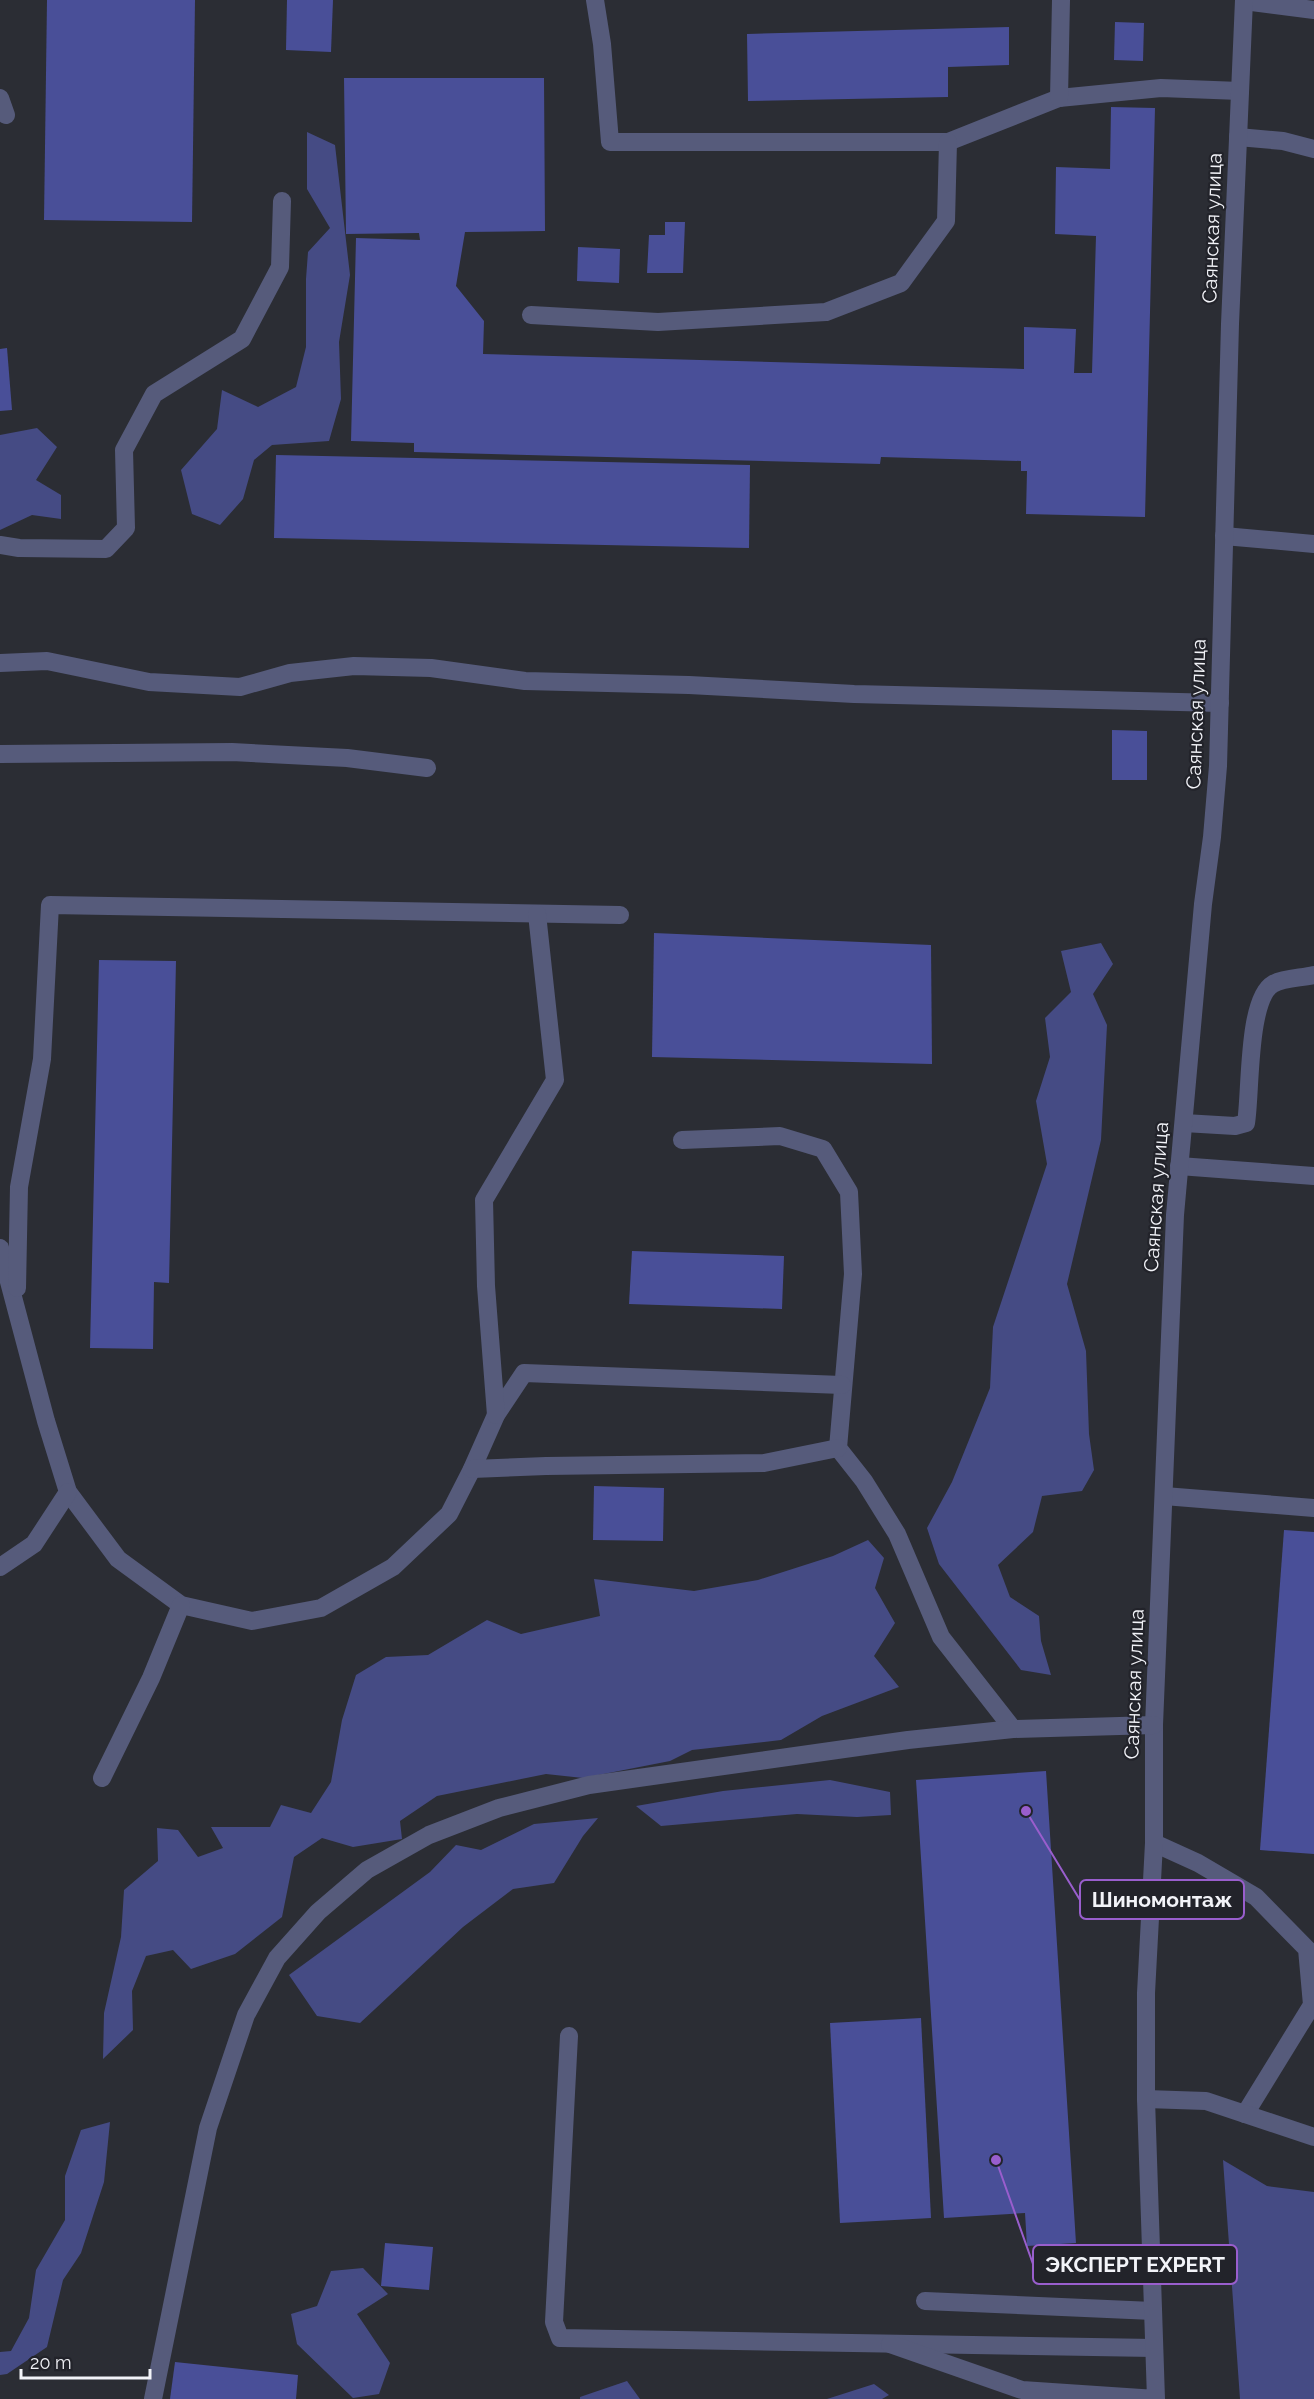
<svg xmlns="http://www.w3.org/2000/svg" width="1314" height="2399" font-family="Raleway,sans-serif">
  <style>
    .green { fill: #454b84 }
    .building { fill: #494f98 }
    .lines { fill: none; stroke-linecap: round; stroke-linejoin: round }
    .minor { stroke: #565b7b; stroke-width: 18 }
    .labels { text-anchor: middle; stroke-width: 4.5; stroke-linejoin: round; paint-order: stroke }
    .street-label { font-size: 20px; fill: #f2f3f8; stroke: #22232a }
    .leader { fill: none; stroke: #995ecd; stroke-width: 2 }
    .callout-dot { fill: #995ecd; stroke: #22232a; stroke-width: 2 }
    .callout { fill: #22232a; stroke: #995ecd; stroke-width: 2 }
    .callout-label { font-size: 21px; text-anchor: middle; font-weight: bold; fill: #f2f3f8 }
  </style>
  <rect width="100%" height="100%" fill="#2b2d34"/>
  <!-- green -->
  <g class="green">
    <path d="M 307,132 L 335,145 L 350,275 L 339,342 L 341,399 L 329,441 L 272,445 L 254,460 L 243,499 L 220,525 L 192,514 L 181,470 L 217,429 L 222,390 L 258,407 L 296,387 L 306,347 L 306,279 L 308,252 L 330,228 L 307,189 Z"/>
    <path d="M 37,428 L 57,447 L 36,480 L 61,495 L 61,519 L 32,515 L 0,530 L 0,435 Z"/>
    <path d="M 1101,943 L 1113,964 L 1093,994 L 1107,1025 L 1101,1140 L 1067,1284 L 1086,1351 L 1089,1434 L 1094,1470 L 1082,1491 L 1042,1496 L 1033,1532 L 998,1565 L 1010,1597 L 1039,1616 L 1041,1641 L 1051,1675 L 1021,1670 L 939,1564 L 927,1528 L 952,1482 L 990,1388 L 993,1327 L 1047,1164 L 1036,1101 L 1050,1057 L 1045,1018 L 1071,992 L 1061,951 Z"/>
    <path d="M 868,1540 L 884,1558 L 875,1588 L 895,1623 L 874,1656 L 899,1687 L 822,1716 L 781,1740 L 692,1750 L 670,1761 L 583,1778 L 546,1774 L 437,1796 L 400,1821 L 402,1839 L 353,1847 L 322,1838 L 294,1857 L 282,1917 L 235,1954 L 191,1969 L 173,1950 L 146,1956 L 132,1991 L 133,2030 L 103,2059 L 104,2013 L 121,1937 L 124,1890 L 158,1861 L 157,1828 L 178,1830 L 198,1857 L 223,1848 L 211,1827 L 270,1827 L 281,1805 L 311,1813 L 331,1782 L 342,1720 L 356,1675 L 386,1657 L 428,1655 L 487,1620 L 521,1634 L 600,1616 L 594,1579 L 694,1591 L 758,1580 L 833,1556 Z"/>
    <path d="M 830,1780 L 890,1792 L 891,1815 L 857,1817 L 797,1814 L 661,1826 L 636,1806 L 723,1791 Z"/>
    <path d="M 598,1818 L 583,1836 L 554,1883 L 513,1889 L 463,1927 L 360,2023 L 317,2016 L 289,1975 L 430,1872 L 456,1845 L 481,1850 L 534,1824 Z"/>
    <path d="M 110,2122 L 104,2182 L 81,2253 L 63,2280 L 47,2347 L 7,2374 L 0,2375 L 0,2352 L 11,2351 L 29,2318 L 36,2270 L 65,2220 L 65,2176 L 81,2130 Z"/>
    <path d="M 1223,2160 L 1267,2186 L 1314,2192 L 1314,2399 L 1240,2399 Z"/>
    <path d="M 363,2268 L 388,2294 L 357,2314 L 390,2363 L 379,2394 L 353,2398 L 297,2344 L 291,2314 L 317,2306 L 331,2271 Z"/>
    <path d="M 627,2381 L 640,2399 L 580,2399 L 580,2397 Z"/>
    <path d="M 874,2384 L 889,2395 L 882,2399 L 827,2399 Z"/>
  </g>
  <!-- building -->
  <g class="building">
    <path d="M 47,0 L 195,0 L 192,222 L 44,220 Z"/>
    <path d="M 287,0 L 333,0 L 331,52 L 286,50 Z"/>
    <path d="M 1115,22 L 1144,23 L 1143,61 L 1114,60 Z"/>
    <path d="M 1009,27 L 1009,65 L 948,67 L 948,97 L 748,101 L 747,34 Z"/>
    <path d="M 344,78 L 544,78 L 545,231 L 465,232 L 456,286 L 484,321 L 483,354 L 1024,369 L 1024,327 L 1076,329 L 1074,373 L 1092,373 L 1096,236 L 1055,234 L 1056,167 L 1110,169 L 1111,107 L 1155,108 L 1145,517 L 1026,514 L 1027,471 L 1021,471 L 1021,461 L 881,457 L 880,464 L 414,452 L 414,443 L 351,441 L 356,238 L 420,240 L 419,233 L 346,234 Z"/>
    <path d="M 665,222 L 685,222 L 683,273 L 647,273 L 649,235 L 665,235 Z"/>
    <path d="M 578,247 L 620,249 L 619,283 L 577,281 Z"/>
    <path d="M 7,348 L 12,410 L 0,411 L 0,349 Z"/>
    <path d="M 276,455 L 750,465 L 749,548 L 274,538 Z"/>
    <path d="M 1112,730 L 1147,731 L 1147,780 L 1112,780 Z"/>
    <path d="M 654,933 L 931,945 L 932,1064 L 652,1057 Z"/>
    <path d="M 99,960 L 176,961 L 169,1283 L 154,1282 L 153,1349 L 90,1348 Z"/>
    <path d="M 632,1251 L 784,1256 L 782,1309 L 629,1304 Z"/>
    <path d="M 594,1486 L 664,1488 L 663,1541 L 593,1540 Z"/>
    <path d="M 1284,1530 L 1314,1532 L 1314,1854 L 1260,1850 Z"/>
    <path d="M 1046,1771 L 1076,2243 L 1027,2246 L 1025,2213 L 944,2218 L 916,1780 Z"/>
    <path d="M 921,2018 L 931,2218 L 840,2223 L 830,2023 Z"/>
    <path d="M 385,2243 L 433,2247 L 429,2290 L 381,2286 Z"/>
    <path d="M 175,2362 L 298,2375 L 296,2399 L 170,2399 Z"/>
  </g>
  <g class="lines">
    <!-- minor -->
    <g class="minor">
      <path d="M 595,0 L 602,44 L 610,142 L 948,142 L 1059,98 L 1161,88 L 1240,91"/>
      <path d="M 1244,1 L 1314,10"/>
      <path d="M 0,98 L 6,115"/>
      <path d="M 1059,98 L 1061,0"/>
      <path d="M 1238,137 L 1283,141 L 1314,149"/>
      <path d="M 531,315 L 658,322 L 826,312 L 901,283 L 946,221 L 948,142"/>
      <path d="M 1224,536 L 1314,544"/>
      <path d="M 0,545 L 19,548 L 106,549 L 126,528 L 124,450 L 154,394 L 242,339 L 280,267 L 282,201"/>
      <path d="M 0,663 L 47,661 L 149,682 L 240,687 L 290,673 L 354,666 L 431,668 L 525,681 L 689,685 L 854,694 L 1220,703"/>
      <path d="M 0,754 L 232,752 L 347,758 L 427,768"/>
      <path d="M 1184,1123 L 1235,1126 L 1246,1123 C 1251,1093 1247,999 1273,984 C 1283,978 1302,978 1314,975"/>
      <path d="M 682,1140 L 780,1136 L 823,1149 L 849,1192 L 853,1274 L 838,1448 L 864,1481 L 897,1534 L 941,1637 L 1013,1729"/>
      <path d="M 1179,1166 L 1314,1176"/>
      <path d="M 0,1248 L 46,1421 L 68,1492 L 118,1559 L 181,1605 L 252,1621 L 321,1608 L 393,1567 L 449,1514 L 472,1469 L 496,1415 L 524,1373 L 842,1385"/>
      <path d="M 17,1288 L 19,1187 L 42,1059 L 50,905 L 620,915"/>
      <path d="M 496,1415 L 486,1286 L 484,1200 L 555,1080 L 537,914"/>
      <path d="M 472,1469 L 546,1466 L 764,1463 L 838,1448"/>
      <path d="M 1164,1496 L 1314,1508"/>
      <path d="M 0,1567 L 34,1544 L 68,1492"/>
      <path d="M 102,1778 L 151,1678 L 181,1605"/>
      <path d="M 1154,1843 L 1198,1863 L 1256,1897 L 1307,1949 L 1312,2005 L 1245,2114"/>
      <path d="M 569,2036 L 554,2322 L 560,2338 L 1154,2348"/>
      <path d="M 1146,2099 L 1206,2101 L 1314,2137"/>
      <path d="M 925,2301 L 1153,2311"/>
      <path d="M 890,2344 L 1022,2390 L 1156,2399 L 1146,2099 L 1146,1993 L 1154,1843 L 1154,1725 L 1175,1215 L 1203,904 L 1212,837 L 1218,766 L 1230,324 L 1244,0"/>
      <path d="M 153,2399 L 208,2128 L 246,2015 L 277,1958 L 318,1912 L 367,1870 L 429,1835 L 499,1808 L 589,1785 L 908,1740 L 1013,1729 L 1154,1725"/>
    </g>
  </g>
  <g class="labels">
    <!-- street labels -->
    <g class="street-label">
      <text transform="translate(1212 228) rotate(-88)" y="7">Саянская улица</text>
      <text transform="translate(1196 714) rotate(-88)" y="7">Саянская улица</text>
      <text transform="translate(1156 1197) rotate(-86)" y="7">Саянская улица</text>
      <text transform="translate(1134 1684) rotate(-88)" y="7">Саянская улица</text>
    </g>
  </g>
  <!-- callouts -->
  <path class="leader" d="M1026 1811L1080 1900M996 2160L1033 2264"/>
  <g class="callout-dot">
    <circle cx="1026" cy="1811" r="6"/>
    <circle cx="996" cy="2160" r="6"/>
  </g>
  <g class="callout">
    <rect x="1080" y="1880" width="164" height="39" rx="6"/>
    <rect x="1033" y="2245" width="204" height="39" rx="6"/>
  </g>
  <g class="callout-label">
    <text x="1162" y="1907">Шиномонтаж</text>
    <text x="1135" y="2272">ЭКСПЕРТ EXPERT</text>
  </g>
  <!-- scale -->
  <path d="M21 2369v9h129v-9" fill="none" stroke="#f2f3f8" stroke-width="3"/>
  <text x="30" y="2369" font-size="18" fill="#f2f3f8" stroke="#22232a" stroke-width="4.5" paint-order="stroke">20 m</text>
</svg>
